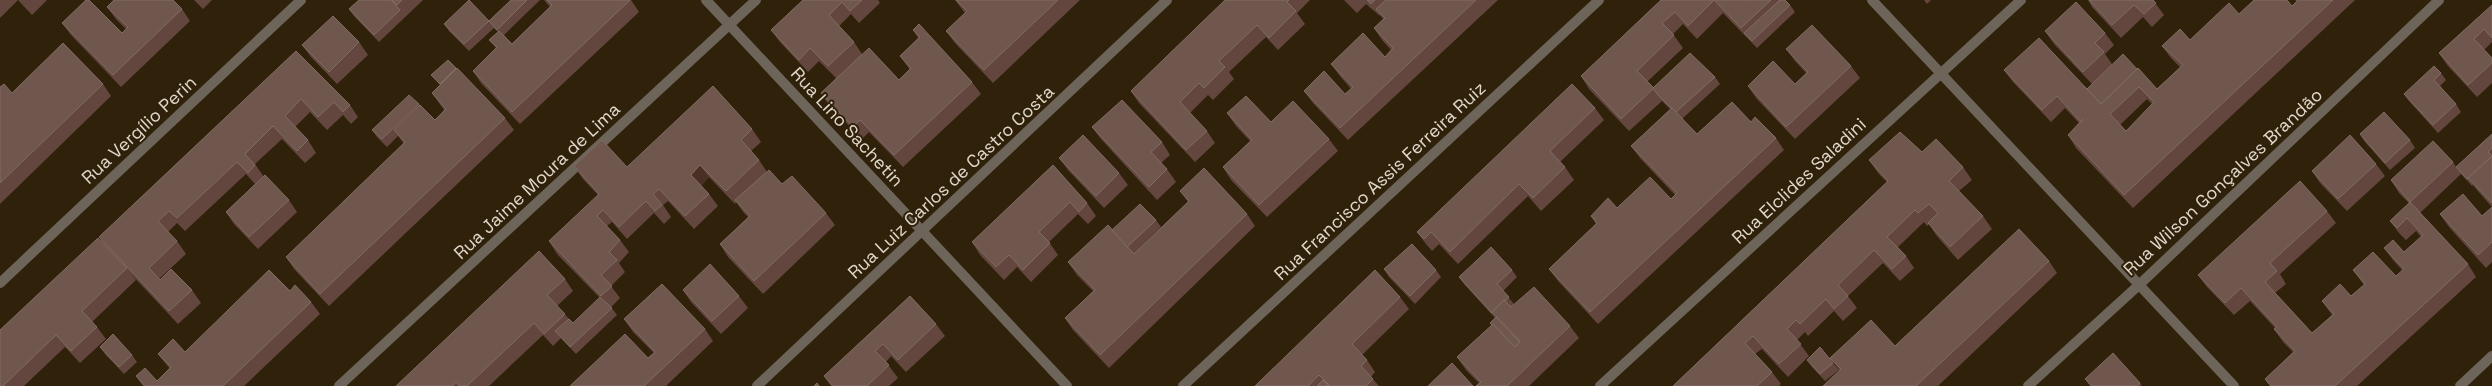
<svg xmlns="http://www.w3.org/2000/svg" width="2492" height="386" font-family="'Space Grotesk',sans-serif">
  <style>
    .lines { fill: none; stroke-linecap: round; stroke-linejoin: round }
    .street { stroke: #6d645a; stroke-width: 10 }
    .wall { fill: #63473f; fill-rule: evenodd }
    .shaded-wall { fill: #483124 }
    .building { fill: #70574e; stroke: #826b62; fill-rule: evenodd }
    .labels { text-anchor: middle; stroke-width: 4; stroke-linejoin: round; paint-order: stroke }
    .street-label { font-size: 18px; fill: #e1d8ca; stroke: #2f210a }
  </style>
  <rect width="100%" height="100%" fill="#2f210a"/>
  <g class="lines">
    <!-- street -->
    <g class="street">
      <path d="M 706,0 L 1067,386"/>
      <path d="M 1872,0 L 2234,386"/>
      <path d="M 0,283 L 301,0"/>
      <path d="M 339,386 L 756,0"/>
      <path d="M 757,386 L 1167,0"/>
      <path d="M 1183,386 L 1599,0"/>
      <path d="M 1600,386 L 2021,0"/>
      <path d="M 2028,386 L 2140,284 L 2439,0"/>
      <path d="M 2460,386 L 2492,356"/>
    </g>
  </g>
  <!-- wall -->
  <g class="wall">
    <path d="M 0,0 L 47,0 L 32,15 L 18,0 L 0,18 Z"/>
    <path d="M 194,0 L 212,0 L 203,9 Z"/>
    <path d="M 359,0 L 423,0 L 379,42 L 354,16 L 349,9 Z"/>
    <path d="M 511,0 L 540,0 L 504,35 L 512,44 L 550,7 L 544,0 L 631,0 L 639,12 L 520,124 L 481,83 L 473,71 L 496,48 L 489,40 L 498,32 L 494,28 L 469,51 L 449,31 L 444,24 L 489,21 Z"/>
    <path d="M 803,0 L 878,0 L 880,3 L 859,23 L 851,14 L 839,26 L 854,42 L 862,54 L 899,80 L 910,70 L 900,56 L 918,38 L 913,30 L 972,82 L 981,94 L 903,167 L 869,132 L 862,139 L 829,105 L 821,93 L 836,78 L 819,61 L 808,72 L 780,42 L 771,30 Z"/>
    <path d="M 955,0 L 1080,0 L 993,83 L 955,43 L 946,31 L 965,13 Z"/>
    <path d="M 1225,0 L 1310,0 L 1297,13 L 1305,24 L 1278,50 L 1266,37 L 1229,72 L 1234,79 L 1213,100 L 1208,95 L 1190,113 L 1207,131 L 1215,143 L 1195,162 L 1139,103 L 1131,91 Z"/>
    <path d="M 1344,0 L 1498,0 L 1348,140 L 1313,103 L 1304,91 L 1345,94 L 1351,89 L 1340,76 L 1331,64 L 1385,57 L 1391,50 L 1382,40 L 1374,28 L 1383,19 L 1380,15 L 1380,16 L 1366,4 L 1357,13 Z"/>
    <path d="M 1661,0 L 1748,1 L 1750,0 L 1785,0 L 1790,5 L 1795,12 L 1757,48 L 1723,13 L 1697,39 L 1683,24 L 1673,34 L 1683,48 L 1647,82 L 1653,88 L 1715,77 L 1720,84 L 1682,119 L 1697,134 L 1751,122 L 1776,138 L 1784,150 L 1598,324 L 1558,281 L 1549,269 L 1596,224 L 1591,216 L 1617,208 L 1671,199 L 1675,195 L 1640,158 L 1631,146 L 1670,109 L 1662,101 L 1629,131 L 1589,89 L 1581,76 Z"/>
    <path d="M 1924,0 L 1931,0 L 1927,4 Z"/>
    <path d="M 2088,0 L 2153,0 L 2164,15 L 2152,27 L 2143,17 L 2121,38 L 2092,7 Z"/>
    <path d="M 2295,0 L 2355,0 L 2133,208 L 2076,148 L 2068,135 L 2079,123 L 2065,108 L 2051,122 L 2013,82 L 2004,70 L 2087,89 L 2092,84 L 2054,44 L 2045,31 L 2105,33 L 2114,45 L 2105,54 L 2112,64 L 2137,69 L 2157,89 L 2180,67 L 2171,58 L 2162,46 L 2190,40 L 2239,14 L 2292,6 L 2297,2 ZM 2147,99 L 2152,104 L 2126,131 L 2120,125 Z"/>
    <path d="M 2492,5 L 2492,42 L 2484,50 L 2492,58 L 2492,83 L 2477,97 L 2448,66 L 2439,53 Z"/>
    <path d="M 107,7 L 182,9 L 190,21 L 121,87 L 71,35 L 62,23 L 122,33 L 126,29 L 116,19 Z"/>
    <path d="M 359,42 L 368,55 L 337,84 L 311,57 L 302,45 Z"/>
    <path d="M 1786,49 L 1851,66 L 1860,78 L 1795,139 L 1756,98 L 1748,86 L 1795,84 L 1806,73 L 1795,61 Z"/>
    <path d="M 296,51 L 350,105 L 358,117 L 351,124 L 343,115 L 327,130 L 310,112 L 295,127 L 308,140 L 316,153 L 305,163 L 282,139 L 255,164 L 264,177 L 289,200 L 297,212 L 258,249 L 234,224 L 226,212 L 255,184 L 246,174 L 185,231 L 177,223 L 168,232 L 177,241 L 186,254 L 159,279 L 192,290 L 201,303 L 178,324 L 131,274 L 136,280 L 92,322 L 97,327 L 106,339 L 80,363 L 65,347 L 24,386 L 0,386 L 104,244 L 99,237 Z"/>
    <path d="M 2441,73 L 2446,80 L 2440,86 L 2456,104 L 2461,112 L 2438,133 L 2409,101 L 2404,94 Z"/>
    <path d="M 431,75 L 505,118 L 514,130 L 329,306 L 294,269 L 286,257 L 404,144 L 398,136 L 387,147 L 377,137 L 372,130 L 419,104 L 435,120 L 444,110 L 432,93 L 440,85 Z"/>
    <path d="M 103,84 L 111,96 L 0,204 L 0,87 L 12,93 Z"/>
    <path d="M 1595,108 L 1604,120 L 1560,162 L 1565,167 L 1574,180 L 1541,211 L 1528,196 L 1458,264 L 1439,244 L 1432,251 L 1426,244 L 1417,232 Z"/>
    <path d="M 1227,113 L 1271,122 L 1329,139 L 1338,151 L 1267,217 L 1231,180 L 1223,167 L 1250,141 L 1236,126 Z"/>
    <path d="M 1092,127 L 1162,142 L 1170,155 L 1161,163 L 1167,169 L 1176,182 L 1157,200 L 1101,139 Z"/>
    <path d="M 752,129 L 761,142 L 751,151 L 759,160 L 767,172 L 782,184 L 826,213 L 835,225 L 763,294 L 728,257 L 720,244 L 748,217 L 744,213 L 736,202 L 735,204 L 709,177 L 701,186 L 709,194 L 718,206 L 694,229 L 668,201 L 663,205 L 671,217 L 664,224 L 654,213 L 627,239 L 612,222 L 607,226 L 620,240 L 629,252 L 619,263 L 625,272 L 611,286 L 620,298 L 611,307 L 617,315 L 576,354 L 561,338 L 553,346 L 543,335 L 489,386 L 396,386 L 565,279 L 573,291 L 557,306 L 573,323 L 600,298 L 557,254 L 549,241 L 598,195 L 583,179 L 574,166 L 627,167 Z"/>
    <path d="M 2360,134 L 2410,140 L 2415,148 L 2390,170 L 2365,142 Z"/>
    <path d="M 2492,134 L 2492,207 L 2477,190 L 2473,185 L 2472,186 L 2461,174 L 2420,213 L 2468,264 L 2476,277 L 2357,386 L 2270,386 L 2265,379 L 2293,352 L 2283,342 L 2274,329 L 2275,328 L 2250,301 L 2234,315 L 2207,287 L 2198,275 L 2327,211 L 2336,223 L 2280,274 L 2286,284 L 2275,293 L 2312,333 L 2332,315 L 2322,301 L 2351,296 L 2364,285 L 2353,270 L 2396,276 L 2402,270 L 2393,260 L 2384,248 L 2404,252 L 2421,237 L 2416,231 L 2406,240 L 2399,233 L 2390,221 L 2409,203 L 2399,193 L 2391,180 L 2453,162 L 2456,167 Z"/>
    <path d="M 1922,152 L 1963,167 L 1972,180 L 1959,191 L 1983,216 L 1992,229 L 1958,260 L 1936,235 L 1929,224 L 1927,226 L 1924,222 L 1898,247 L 1906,256 L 1914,268 L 1900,281 L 1883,263 L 1848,296 L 1857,308 L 1843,321 L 1834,311 L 1808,336 L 1805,332 L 1797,340 L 1809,356 L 1788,377 L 1762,349 L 1755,354 L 1772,372 L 1781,384 L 1779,386 L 1673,386 L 1887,182 L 1878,173 L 1869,160 Z"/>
    <path d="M 1059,158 L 1119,173 L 1128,185 L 1104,208 L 1068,170 Z"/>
    <path d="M 2376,164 L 2385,176 L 2347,211 L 2320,183 L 2312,171 Z"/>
    <path d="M 1053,165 L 1087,203 L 1096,216 L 1088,224 L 1078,214 L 1049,242 L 1058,255 L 1031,282 L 1017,267 L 1004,280 L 980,255 L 972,242 Z"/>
    <path d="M 1180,191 L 1247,214 L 1255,226 L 1109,368 L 1073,330 L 1065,318 L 1093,291 L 1077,275 L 1068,262 L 1112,230 L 1156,220 L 1161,227 L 1133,254 L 1188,202 Z"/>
    <path d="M 2492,207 L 2492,262 L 2486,268 L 2449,227 L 2440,214 L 2482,216 Z"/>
    <path d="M 2049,261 L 2057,273 L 1938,386 L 1823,386 L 1840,371 L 1830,358 L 1895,346 Z"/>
    <path d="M 1384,269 L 1436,270 L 1441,277 L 1415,304 L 1389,277 Z"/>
    <path d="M 1512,270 L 1517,277 L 1503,291 L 1514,304 L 1511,307 L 1570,326 L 1579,338 L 1529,386 L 1476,386 L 1479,383 L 1466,370 L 1457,357 L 1492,325 L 1490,323 L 1495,318 L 1464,284 L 1459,277 Z"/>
    <path d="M 683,290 L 739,296 L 748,308 L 721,334 L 691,302 Z"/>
    <path d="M 290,291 L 311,302 L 320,314 L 244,386 L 143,386 L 136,376 L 157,381 L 170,369 L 158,354 L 185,352 Z"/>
    <path d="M 910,296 L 936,324 L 945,336 L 906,372 L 891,356 L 886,362 L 898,378 L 889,386 L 831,386 L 824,376 Z"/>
    <path d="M 1400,297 L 1409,309 L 1362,355 L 1367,360 L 1375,372 L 1371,377 L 1379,386 L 1255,386 Z"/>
    <path d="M 624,319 L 705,329 L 713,341 L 666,386 L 570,386 L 648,358 L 654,353 L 633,332 Z"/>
    <path d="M 100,347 L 132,355 L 137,362 L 124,374 L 105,354 Z"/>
    <path d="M 1807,360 L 1833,363 L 1839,370 L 1825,381 L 1812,367 Z"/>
    <path d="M 2085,379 L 2140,383 L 2142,386 L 2090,386 Z"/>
  </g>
  <!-- shaded-wall -->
  <path class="shaded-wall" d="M 700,165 L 709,177 L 700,187 L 691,175 Z"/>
  <!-- building -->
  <g class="building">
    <path d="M 86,0 L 89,0 L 122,33 L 128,27 L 107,7 L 114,0 L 173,0 L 182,9 L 113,75 L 62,23 Z"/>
    <path d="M 359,0 L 391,0 L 400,10 L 374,35 L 349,9 Z"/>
    <path d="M 392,0 L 402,0 L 397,5 Z"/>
    <path d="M 469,0 L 489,21 L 511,0 L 527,0 L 497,30 L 489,21 L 464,44 L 444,24 Z"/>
    <path d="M 547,0 L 630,0 L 512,112 L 473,71 L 497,47 L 489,40 L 499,31 L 512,44 L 552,5 Z"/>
    <path d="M 803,0 L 862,0 L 850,11 L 842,2 L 829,15 L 854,42 L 828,66 L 810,48 L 799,60 L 771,30 Z"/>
    <path d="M 956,0 L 1058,0 L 984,70 L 946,31 L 967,11 Z"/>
    <path d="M 1225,0 L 1289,0 L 1287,2 L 1296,11 L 1269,38 L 1257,25 L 1219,61 L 1225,67 L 1204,88 L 1199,83 L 1180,102 L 1207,131 L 1186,150 L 1131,91 Z"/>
    <path d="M 1367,0 L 1375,0 L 1371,4 Z"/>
    <path d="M 1386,0 L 1476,0 L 1340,128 L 1304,91 L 1324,71 L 1345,94 L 1353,87 L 1331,64 L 1363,33 L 1385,57 L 1393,48 L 1374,28 L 1385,18 L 1376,9 Z"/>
    <path d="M 1661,0 L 1747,0 L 1748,1 L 1750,0 L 1771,0 L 1741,28 L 1714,0 L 1688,26 L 1675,12 L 1662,23 L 1674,35 L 1637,71 L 1654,88 L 1621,119 L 1581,76 Z"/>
    <path d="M 1780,0 L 1785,0 L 1790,5 L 1752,41 L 1744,33 Z"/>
    <path d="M 2089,0 L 2153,0 L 2156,3 L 2144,14 L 2134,5 L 2112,25 Z"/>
    <path d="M 2254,0 L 2287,0 L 2292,6 L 2298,0 L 2333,0 L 2124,195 L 2068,135 L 2083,119 L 2081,122 L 2057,96 L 2042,110 L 2004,70 L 2039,38 L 2101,104 L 2138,68 L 2157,89 L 2183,65 L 2162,46 L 2180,29 L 2190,40 L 2229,3 L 2239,14 ZM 2139,87 L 2154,102 L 2126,131 L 2110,114 Z"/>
    <path d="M 2076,2 L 2105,33 L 2095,43 L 2104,52 L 2083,72 L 2045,31 Z"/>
    <path d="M 2492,5 L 2492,38 L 2484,29 L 2474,39 L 2492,58 L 2492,63 L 2468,85 L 2439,53 Z"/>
    <path d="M 333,16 L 359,42 L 329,72 L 302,45 Z"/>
    <path d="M 919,24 L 972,82 L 894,155 L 860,120 L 853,127 L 821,93 L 869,48 L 899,80 L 911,68 L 900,56 L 920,37 L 913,30 Z"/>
    <path d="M 1812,25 L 1851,66 L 1786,127 L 1748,86 L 1773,61 L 1795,84 L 1808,72 L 1786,49 Z"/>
    <path d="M 63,43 L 103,84 L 0,183 L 0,87 L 4,84 L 12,93 Z"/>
    <path d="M 296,51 L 350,105 L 343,112 L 334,102 L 318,117 L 301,99 L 285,116 L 308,140 L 297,151 L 273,126 L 245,154 L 255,165 L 248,173 L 237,162 L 177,218 L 169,211 L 158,221 L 177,241 L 149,268 L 160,280 L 171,269 L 192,290 L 169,311 L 99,237 Z"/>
    <path d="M 1690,53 L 1715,77 L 1676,112 L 1672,108 L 1671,108 L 1657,94 L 1653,88 Z"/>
    <path d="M 2123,54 L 2137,69 L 2101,104 L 2087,89 Z"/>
    <path d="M 448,60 L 456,68 L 440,84 L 431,75 Z"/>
    <path d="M 2434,66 L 2441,73 L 2434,80 L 2456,104 L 2433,125 L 2404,94 Z"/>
    <path d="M 457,68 L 505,118 L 320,294 L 286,257 L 405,142 L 394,130 L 420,105 L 435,120 L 446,109 L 432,93 Z"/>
    <path d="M 1572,84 L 1595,108 L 1550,151 L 1565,167 L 1533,198 L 1519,184 L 1450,252 L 1431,232 L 1424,239 L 1417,232 Z"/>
    <path d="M 713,86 L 752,129 L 741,140 L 759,160 L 726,191 L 700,165 L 691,175 L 709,194 L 685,216 L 659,189 L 653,194 L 662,205 L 655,211 L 646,201 L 619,227 L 603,210 L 597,216 L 620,240 L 609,252 L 617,260 L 601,275 L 612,286 L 601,296 L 549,241 L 599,194 L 574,166 L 602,140 L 627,167 Z"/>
    <path d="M 409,95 L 419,104 L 382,139 L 372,130 Z"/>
    <path d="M 1246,96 L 1271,122 L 1293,101 L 1329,139 L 1259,205 L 1223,167 L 1252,140 L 1227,113 Z"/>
    <path d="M 1122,100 L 1162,142 L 1151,152 L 1167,169 L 1149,187 L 1092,127 Z"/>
    <path d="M 1732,102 L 1751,122 L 1755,117 L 1776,138 L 1590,312 L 1549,269 L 1597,223 L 1591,216 L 1608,198 L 1617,208 L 1650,177 L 1671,199 L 1677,193 L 1631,146 L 1672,108 L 1697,134 Z"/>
    <path d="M 2384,112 L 2410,140 L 2385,163 L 2360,134 Z"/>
    <path d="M 1900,132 L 1922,152 L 1936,139 L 1963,167 L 1949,181 L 1983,216 L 1950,247 L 1928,223 L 1938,213 L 1929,204 L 1918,213 L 1915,210 L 1887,237 L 1906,256 L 1892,269 L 1874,250 L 1838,285 L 1848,296 L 1834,309 L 1826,299 L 1800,324 L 1796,320 L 1787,329 L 1801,344 L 1779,364 L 1753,336 L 1745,343 L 1772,372 L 1757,386 L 1673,386 L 1888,181 L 1869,160 Z"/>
    <path d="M 2492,134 L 2492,148 L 2488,152 L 2492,156 L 2467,179 L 2456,167 Z"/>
    <path d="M 1083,135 L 1119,173 L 1096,196 L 1059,158 Z"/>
    <path d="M 2350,135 L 2376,164 L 2338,199 L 2312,171 Z"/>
    <path d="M 2433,141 L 2453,162 L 2410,202 L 2391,180 Z"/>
    <path d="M 2492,156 L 2492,203 L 2468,178 Z"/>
    <path d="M 1053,165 L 1087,203 L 1079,212 L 1070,202 L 1039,232 L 1050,243 L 1023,270 L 1009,255 L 996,267 L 972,242 Z"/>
    <path d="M 1204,168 L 1247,214 L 1100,355 L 1065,318 L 1095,290 L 1068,262 L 1108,225 L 1134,254 L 1189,201 L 1180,191 Z"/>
    <path d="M 769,170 L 782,184 L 792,176 L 826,213 L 754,281 L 720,244 L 750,216 L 735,200 Z"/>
    <path d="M 265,175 L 289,200 L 249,237 L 226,212 Z"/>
    <path d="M 2300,181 L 2327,211 L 2270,263 L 2277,271 L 2265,282 L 2312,333 L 2334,314 L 2322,301 L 2340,284 L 2351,296 L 2365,284 L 2353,270 L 2373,252 L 2396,276 L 2404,269 L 2384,248 L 2393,240 L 2404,252 L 2423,235 L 2407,218 L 2397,228 L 2390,221 L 2410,202 L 2468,264 L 2335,386 L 2271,386 L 2265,379 L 2295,351 L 2274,329 L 2277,327 L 2241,288 L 2225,303 L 2198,275 Z"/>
    <path d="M 2463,194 L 2482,216 L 2492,207 L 2492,242 L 2478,255 L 2440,214 Z"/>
    <path d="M 1140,204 L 1156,220 L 1127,247 L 1112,230 Z"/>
    <path d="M 2019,229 L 2049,261 L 1916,386 L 1823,386 L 1841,369 L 1830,358 L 1871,320 L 1895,346 Z"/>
    <path d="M 98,238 L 127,268 L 82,311 L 97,327 L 71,351 L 56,335 L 3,386 L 0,386 L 0,330 Z"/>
    <path d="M 1412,244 L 1436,270 L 1410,296 L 1384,269 Z"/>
    <path d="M 1491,247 L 1512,270 L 1497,284 L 1509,297 L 1505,301 L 1504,300 L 1492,313 L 1459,277 Z"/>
    <path d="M 539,251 L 565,279 L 547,295 L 565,314 L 544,334 L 534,323 L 467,386 L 460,386 L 456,382 L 452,386 L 396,386 Z"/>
    <path d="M 710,264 L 739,296 L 712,321 L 683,290 Z"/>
    <path d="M 269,270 L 290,291 L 295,285 L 311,302 L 223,386 L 145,386 L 136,376 L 145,368 L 157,381 L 171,367 L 158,354 L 173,339 L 185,352 Z"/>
    <path d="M 1375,270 L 1400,297 L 1352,344 L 1367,360 L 1361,366 L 1373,379 L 1366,386 L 1330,386 L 1319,375 L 1308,386 L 1255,386 Z"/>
    <path d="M 662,284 L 705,329 L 644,386 L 570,386 L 625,334 L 648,358 L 655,352 L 624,319 Z"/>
    <path d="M 1534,287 L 1570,326 L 1507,386 L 1476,386 L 1481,382 L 1457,357 L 1493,324 L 1515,347 L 1520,341 L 1492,312 L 1504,300 L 1511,307 Z"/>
    <path d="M 910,296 L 936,324 L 898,360 L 883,344 L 875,351 L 889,365 L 867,386 L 833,386 L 824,376 Z"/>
    <path d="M 600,297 L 612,308 L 570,347 L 555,331 L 569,319 L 573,323 Z"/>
    <path d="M 1496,317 L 1520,342 L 1515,347 L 1493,324 L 1492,325 L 1490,323 Z"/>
    <path d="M 113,334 L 132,355 L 119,367 L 100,347 Z"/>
    <path d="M 1820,347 L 1833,363 L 1820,374 L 1807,360 Z"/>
    <path d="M 2113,353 L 2140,383 L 2137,386 L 2092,386 L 2085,379 Z"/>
    <path d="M 1452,363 L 1473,386 L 1428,386 Z"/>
    <path d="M 1323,380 L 1329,386 L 1317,386 Z"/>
    <path d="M 817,383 L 819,386 L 814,386 Z"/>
  </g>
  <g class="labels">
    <!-- street labels -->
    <g class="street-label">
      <text transform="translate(847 127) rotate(47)" y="6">Rua Lino Sachetin</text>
      <text transform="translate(139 130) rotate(-43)" y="6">Rua Vergílio Perin</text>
      <text transform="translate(537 181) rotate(-43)" y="6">Rua Jaime Moura de Lima</text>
      <text transform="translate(1380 181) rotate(-43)" y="6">Rua Francisco Assis Ferreira Ruiz</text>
      <text transform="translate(1799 181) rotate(-43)" y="6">Rua Elclides Saladini</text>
      <text transform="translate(951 182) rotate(-43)" y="6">Rua Luiz Carlos de Castro Costa</text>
      <text transform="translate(2223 182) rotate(-43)" y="6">Rua Wilson Gonçalves Brandão</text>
    </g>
  </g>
</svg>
